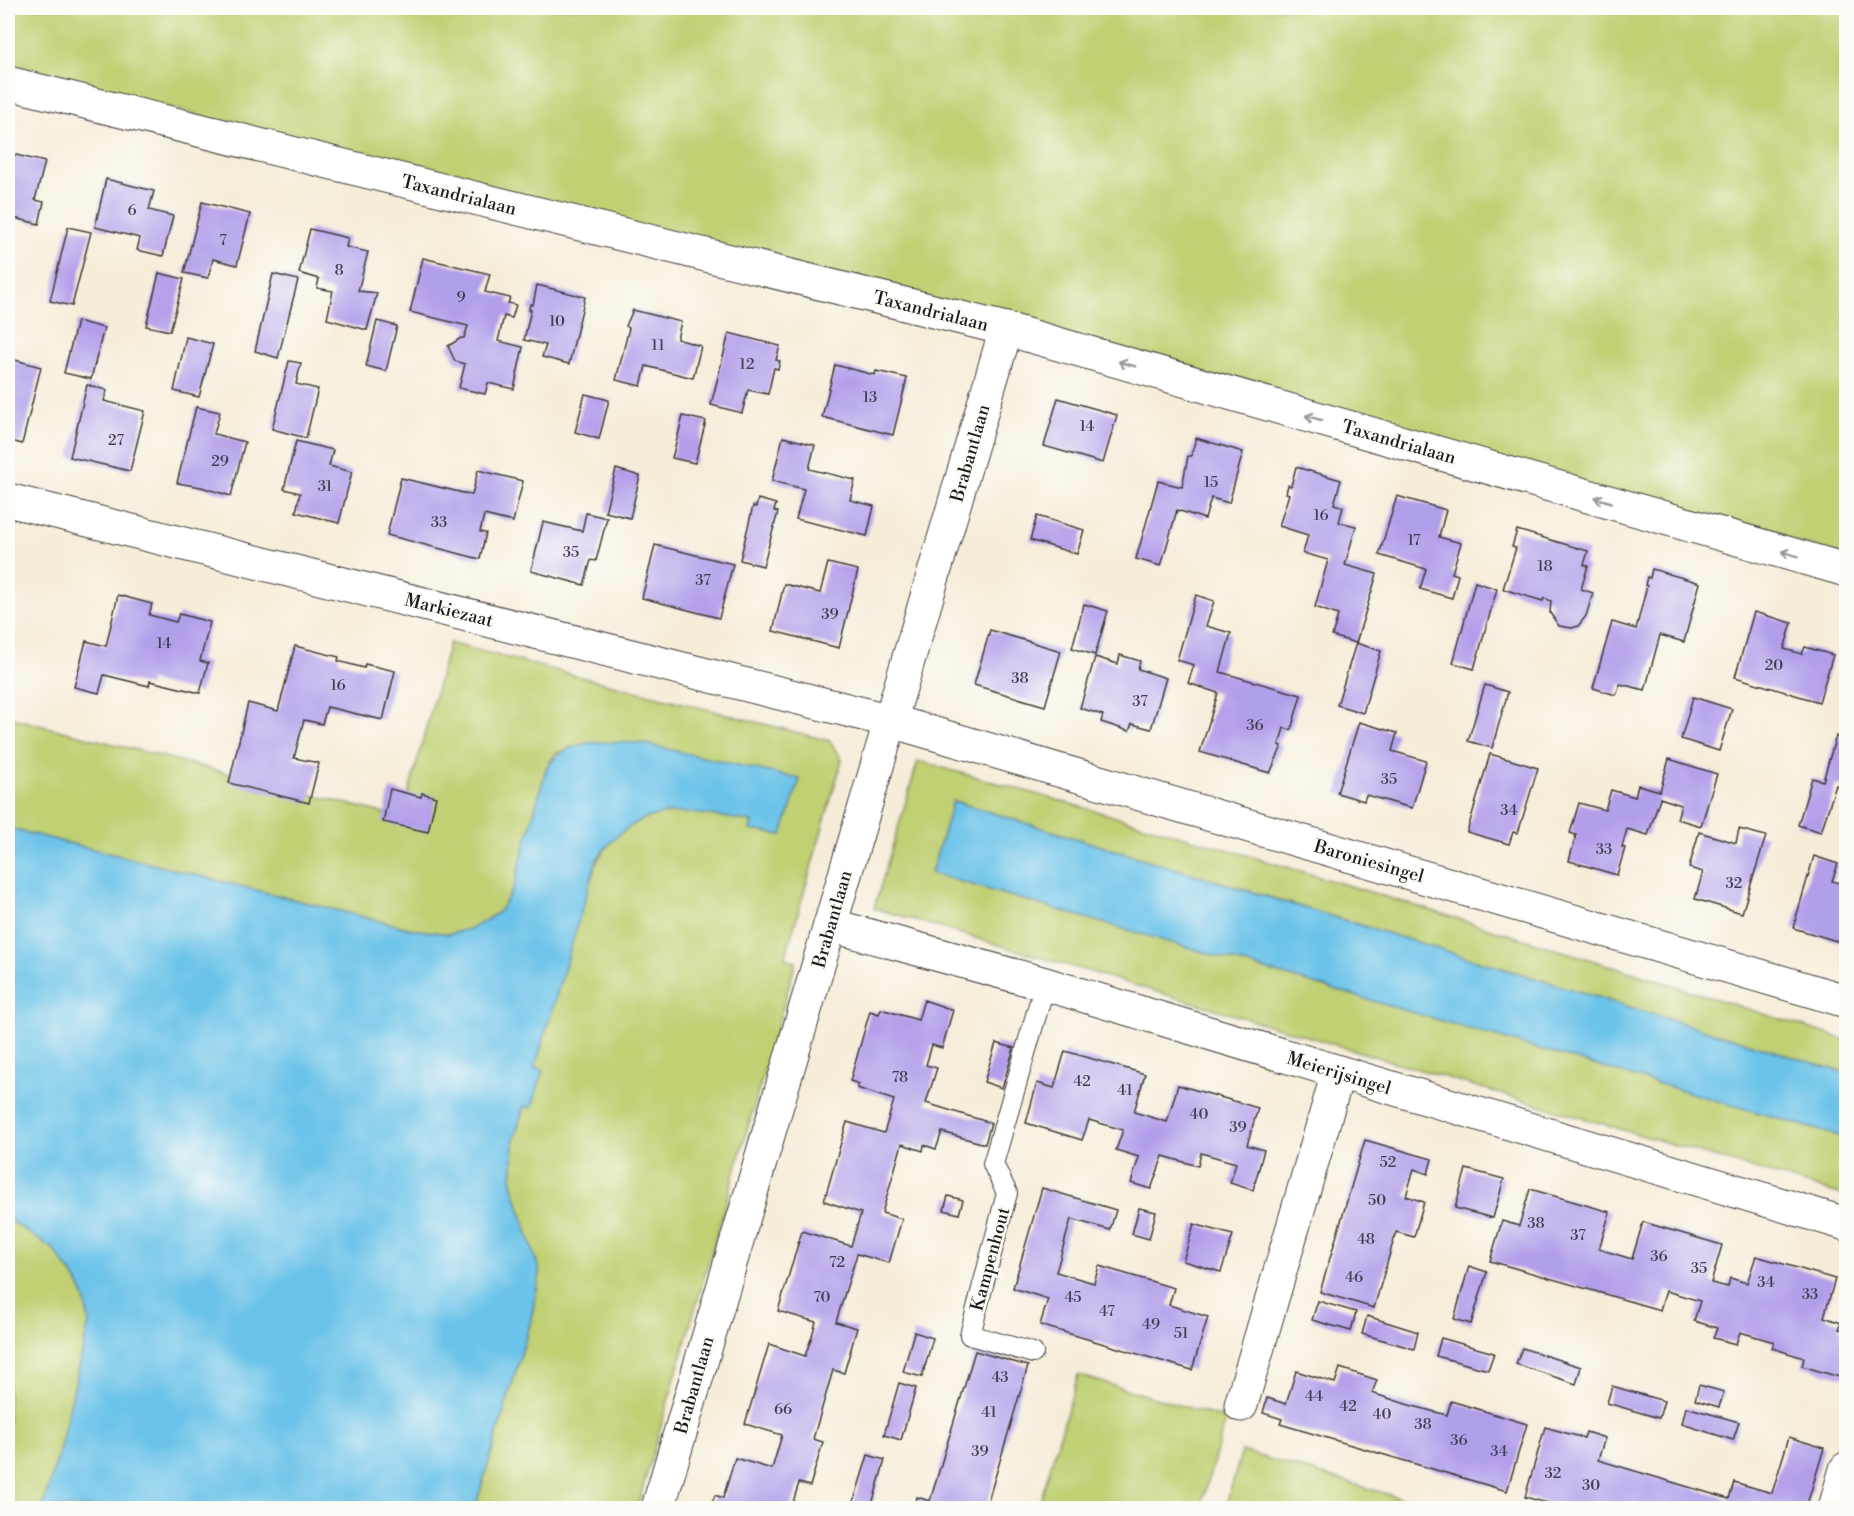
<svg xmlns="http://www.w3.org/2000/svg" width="1854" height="1516" font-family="'Libre Bodoni',serif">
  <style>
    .green { fill: #c0d073; stroke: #6e7648; stroke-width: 1.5 }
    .water { fill: #6cc3e9; stroke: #447082; stroke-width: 1.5 }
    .building { fill: #b29fea }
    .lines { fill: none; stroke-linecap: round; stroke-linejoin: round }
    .lane-casing { stroke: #3d3b38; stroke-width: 22 }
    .street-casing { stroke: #3d3b38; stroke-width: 35 }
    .lane { stroke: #fff; stroke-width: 20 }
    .street { stroke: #fff; stroke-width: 33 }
    .oneway { stroke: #999 }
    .labels { text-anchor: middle; stroke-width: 5; stroke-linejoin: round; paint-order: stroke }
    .number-label { font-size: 15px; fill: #423d50 }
    .street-label { font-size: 18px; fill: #1c1c1c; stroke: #fdfcf7 }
  </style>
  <rect width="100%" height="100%" fill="#fdfcf7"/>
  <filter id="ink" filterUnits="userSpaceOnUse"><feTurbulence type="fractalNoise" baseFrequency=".0167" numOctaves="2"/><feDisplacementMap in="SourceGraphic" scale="12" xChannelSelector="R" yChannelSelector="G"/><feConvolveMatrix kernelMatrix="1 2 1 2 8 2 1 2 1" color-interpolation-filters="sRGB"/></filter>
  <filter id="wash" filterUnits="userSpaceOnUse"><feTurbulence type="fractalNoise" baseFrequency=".008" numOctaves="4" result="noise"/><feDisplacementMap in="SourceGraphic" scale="24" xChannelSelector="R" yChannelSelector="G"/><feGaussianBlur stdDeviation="1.35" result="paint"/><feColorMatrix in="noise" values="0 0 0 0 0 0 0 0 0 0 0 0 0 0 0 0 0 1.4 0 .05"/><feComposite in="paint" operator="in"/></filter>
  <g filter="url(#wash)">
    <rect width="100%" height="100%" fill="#f6edd9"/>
    <!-- green -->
    <g class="green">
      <path d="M 8,8 L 1846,8 L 1846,556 L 280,136 L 8,67 Z"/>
      <path d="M 449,643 L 830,741 L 842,760 L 785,958 L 796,962 L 637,1508 L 475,1508 L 530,1324 L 540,1273 L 512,1183 L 514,1140 L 524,1106 L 531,1108 L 542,1070 L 535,1068 L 590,877 C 605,837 643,807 687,811 C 709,813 731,818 752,822 L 750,830 L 782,835 L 582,744 L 555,754 L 546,769 L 513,890 L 499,912 L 473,928 L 449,934 L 412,929 L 8,828 L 8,717 L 402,818 Z"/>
      <path d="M 918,761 C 1230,847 1538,942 1846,1040 L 1846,1073 L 954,801 L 931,873 L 1846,1138 L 1846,1196 L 874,908 Z"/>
      <path d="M 8,1219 L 53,1249 L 77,1281 L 85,1298 L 89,1323 L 58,1457 L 42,1508 L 8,1508 Z"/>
      <path d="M 1078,1375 L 1226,1419 L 1200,1508 L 1038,1508 Z"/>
      <path d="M 1242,1451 L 1434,1508 L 1225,1508 Z"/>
    </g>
    <!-- water -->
    <g class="water">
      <path d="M 641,743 L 800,779 L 782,835 L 750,830 L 752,822 C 688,811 639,798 597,859 L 535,1068 L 543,1070 L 532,1108 L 524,1106 L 514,1140 L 512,1183 L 540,1273 L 530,1324 L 475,1508 L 42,1508 L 58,1457 L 89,1323 L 85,1298 L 77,1281 L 53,1249 L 8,1219 L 8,828 L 412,929 L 449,934 L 473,928 L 499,912 L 513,889 L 546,769 C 567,735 605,743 641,743 Z"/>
      <path d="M 953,801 L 1846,1073 L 1846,1138 L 931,873 Z"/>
    </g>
    <g id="blocks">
      <!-- building -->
      <g class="building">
        <path d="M 8,153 L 45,162 L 35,200 L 44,202 L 39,224 L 10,217 L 8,224 Z"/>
        <path d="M 106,179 L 154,191 L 149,210 L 173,216 L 163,256 L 137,250 L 140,238 L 95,227 Z"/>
        <path d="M 202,202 L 250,214 L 237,265 L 213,259 L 208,278 L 184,273 Z"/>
        <path d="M 68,227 L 91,232 L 72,306 L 50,301 Z"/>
        <path d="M 310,229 L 348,238 L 346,247 L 368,252 L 358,291 L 377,293 L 367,330 L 327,319 L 333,291 L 317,288 L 319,279 L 299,273 Z"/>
        <path d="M 423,258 L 490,274 L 485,292 L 510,298 L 508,303 L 516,305 L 512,318 L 504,316 L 498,341 L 523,347 L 514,389 L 488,383 L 485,394 L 459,388 L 465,364 L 455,361 L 448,346 L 461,338 L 464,338 L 468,326 L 410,312 Z"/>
        <path d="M 159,273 L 184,279 L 170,331 L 146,326 Z"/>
        <path d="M 273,274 L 298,280 L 278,358 L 255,351 Z"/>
        <path d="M 537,285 L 585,297 L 569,364 L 542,357 L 546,345 L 524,340 L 531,310 L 529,310 L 530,304 L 533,305 Z"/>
        <path d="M 633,310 L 681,322 L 677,339 L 701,346 L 693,378 L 646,366 L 641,386 L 616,380 L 629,328 L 626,326 Z"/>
        <path d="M 77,321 L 104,328 L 91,379 L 64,373 Z"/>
        <path d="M 377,321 L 397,326 L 386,371 L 366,366 Z"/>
        <path d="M 729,333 L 780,346 L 776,360 L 780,361 L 778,369 L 774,368 L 768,394 L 748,390 L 742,413 L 711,405 Z"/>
        <path d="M 186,337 L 213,344 L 199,397 L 174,391 Z"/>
        <path d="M 8,358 L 41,367 L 22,444 L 8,440 Z"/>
        <path d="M 289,361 L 301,363 L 296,384 L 318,389 L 306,438 L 272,429 Z"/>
        <path d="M 835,365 L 875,375 L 876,371 L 907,378 L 893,435 L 822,417 Z"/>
        <path d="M 87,385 L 107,390 L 104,401 L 145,411 L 130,471 L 70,457 Z"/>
        <path d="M 585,394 L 609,400 L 599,439 L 575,432 Z"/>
        <path d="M 1058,398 L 1117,415 L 1103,463 L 1044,446 Z"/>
        <path d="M 196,407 L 220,412 L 214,434 L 245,442 L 231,496 L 201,487 L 177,483 Z"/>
        <path d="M 683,416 L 706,421 L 695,463 L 672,458 Z"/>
        <path d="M 783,437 L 815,445 L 809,469 L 855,480 L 850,500 L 874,506 L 867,536 L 796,519 L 804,489 L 772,481 Z"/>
        <path d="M 1196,438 L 1243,452 L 1229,503 L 1211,498 L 1205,519 L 1177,510 L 1161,566 L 1136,559 L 1158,481 L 1182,487 L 1188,456 L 1191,456 Z"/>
        <path d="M 296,441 L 333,450 L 329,466 L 352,472 L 339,523 L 296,512 L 300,493 L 284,489 Z"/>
        <path d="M 1296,467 L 1341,480 L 1334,504 L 1343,507 L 1339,522 L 1356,526 L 1345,565 L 1377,574 L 1356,643 L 1332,636 L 1338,615 L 1315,607 L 1328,560 L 1303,553 L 1308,535 L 1279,526 L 1289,494 L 1286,493 L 1288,485 L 1291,486 Z"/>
        <path d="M 616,469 L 640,476 L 630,518 L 605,512 Z"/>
        <path d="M 478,470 L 523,481 L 513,522 L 484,515 L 480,532 L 486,533 L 480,559 L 387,535 L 401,478 L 472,495 Z"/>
        <path d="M 1397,496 L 1446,510 L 1439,537 L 1461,543 L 1452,573 L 1458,575 L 1452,598 L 1420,589 L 1426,569 L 1379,555 Z"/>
        <path d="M 758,499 L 776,504 L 774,511 L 778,512 L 763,566 L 740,560 L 753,506 L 756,507 Z"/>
        <path d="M 586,513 L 607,518 L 596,561 L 591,560 L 584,585 L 531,571 L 543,522 L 582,531 Z"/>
        <path d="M 1037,516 L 1084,530 L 1077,554 L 1030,540 Z"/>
        <path d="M 1517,530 L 1588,551 L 1584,565 L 1588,566 L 1581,589 L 1593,593 L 1586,616 L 1578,626 L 1572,628 L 1559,626 L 1550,613 L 1551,601 L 1544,598 L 1543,601 L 1503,589 L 1516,548 L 1512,547 Z"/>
        <path d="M 655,545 L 733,564 L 719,618 L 642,598 Z"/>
        <path d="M 828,563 L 858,570 L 839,648 L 773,631 L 784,584 L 820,593 Z"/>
        <path d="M 1652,569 L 1700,583 L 1684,642 L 1660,635 L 1645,690 L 1620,684 L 1616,695 L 1593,688 L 1612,622 L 1636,629 L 1647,586 L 1645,585 L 1647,577 L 1650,578 Z"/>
        <path d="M 1475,582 L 1497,589 L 1474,669 L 1453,663 Z"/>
        <path d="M 118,595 L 152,604 L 149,615 L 176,622 L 179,614 L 210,622 L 200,661 L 208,663 L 200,693 L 150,681 L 149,686 L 104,675 L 99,693 L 74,687 L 86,641 L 106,646 Z"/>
        <path d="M 1196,595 L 1214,601 L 1206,626 L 1231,633 L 1220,672 L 1301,695 L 1291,730 L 1284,728 L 1279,745 L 1282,746 L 1270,773 L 1200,752 L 1218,693 L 1188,683 L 1194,665 L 1177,660 Z"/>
        <path d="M 1084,604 L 1108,611 L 1095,655 L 1072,648 Z"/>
        <path d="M 1754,612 L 1792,623 L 1784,649 L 1802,654 L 1805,647 L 1833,655 L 1819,702 L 1735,677 Z"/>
        <path d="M 990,630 L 1061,651 L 1045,706 L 974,685 Z"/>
        <path d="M 1356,643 L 1381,651 L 1363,713 L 1337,705 Z"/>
        <path d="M 295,646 L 339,657 L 338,661 L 364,668 L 365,664 L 395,671 L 383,720 L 327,707 L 322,724 L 304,720 L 294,758 L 319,763 L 309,803 L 229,783 L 248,703 L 278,711 Z"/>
        <path d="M 1120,655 L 1140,661 L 1138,669 L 1166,678 L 1151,729 L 1132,724 L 1129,731 L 1101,722 L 1103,715 L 1080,708 L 1095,657 L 1118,664 Z"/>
        <path d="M 1485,685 L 1508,692 L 1492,748 L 1468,741 Z"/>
        <path d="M 1693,697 L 1732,709 L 1719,751 L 1681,739 Z"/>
        <path d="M 1359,722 L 1397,733 L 1392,751 L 1426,761 L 1412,808 L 1366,795 L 1364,801 L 1337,793 Z"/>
        <path d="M 1836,736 L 1846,740 L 1846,788 L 1836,785 L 1821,832 L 1798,825 L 1812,778 L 1823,781 Z"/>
        <path d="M 1490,754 L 1538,768 L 1518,833 L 1513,832 L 1509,844 L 1467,832 Z"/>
        <path d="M 1669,759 L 1717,774 L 1701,826 L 1677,819 L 1681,805 L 1660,798 L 1648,835 L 1627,829 L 1622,847 L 1625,848 L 1617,875 L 1569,861 L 1576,835 L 1570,833 L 1579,803 L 1605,810 L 1611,790 L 1635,797 L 1638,785 L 1660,791 Z"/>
        <path d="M 390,789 L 421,797 L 422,793 L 436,797 L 428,832 L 383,822 Z"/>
        <path d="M 1739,829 L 1766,836 L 1742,913 L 1695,899 L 1703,872 L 1689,868 L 1699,832 L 1736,843 Z"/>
        <path d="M 1814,856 L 1838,864 L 1832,881 L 1846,885 L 1846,922 L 1840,942 L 1793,928 Z"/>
        <path d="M 924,1000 L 953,1010 L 942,1048 L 932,1045 L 926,1065 L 937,1068 L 926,1103 L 991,1123 L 985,1144 L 942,1132 L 936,1149 L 924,1145 L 923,1151 L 902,1144 L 882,1213 L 902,1219 L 889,1263 L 857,1254 L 836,1322 L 857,1328 L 844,1373 L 833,1370 L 813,1439 L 823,1442 L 810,1486 L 799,1483 L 791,1508 L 710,1508 L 715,1495 L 723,1498 L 735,1458 L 772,1469 L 782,1435 L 745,1424 L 769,1344 L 805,1356 L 811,1339 L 816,1322 L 778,1311 L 802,1231 L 851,1246 L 861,1213 L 824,1201 L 847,1122 L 884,1133 L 894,1100 L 857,1088 L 859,1084 L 850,1081 L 870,1011 L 879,1014 L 881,1009 L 918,1020 Z"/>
        <path d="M 996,1043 L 1014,1048 L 1002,1088 L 984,1082 Z"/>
        <path d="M 1065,1051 L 1145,1074 L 1134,1112 L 1167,1122 L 1178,1085 L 1258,1108 L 1247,1145 L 1264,1150 L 1253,1190 L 1230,1183 L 1236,1163 L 1201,1153 L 1198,1166 L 1163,1156 L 1151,1189 L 1131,1183 L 1139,1157 L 1116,1150 L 1123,1130 L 1089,1120 L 1082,1140 L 1026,1123 L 1037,1083 L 1054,1088 Z"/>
        <path d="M 1365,1140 L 1432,1159 L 1428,1174 L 1414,1169 L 1406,1196 L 1424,1202 L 1414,1237 L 1396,1232 L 1374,1308 L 1320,1292 Z"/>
        <path d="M 1466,1169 L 1504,1179 L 1493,1218 L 1455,1208 Z"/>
        <path d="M 1042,1188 L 1116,1210 L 1110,1230 L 1071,1219 L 1056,1272 L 1094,1283 L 1099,1266 L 1174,1288 L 1169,1305 L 1208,1317 L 1192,1370 L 1040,1325 L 1048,1299 L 1013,1288 Z"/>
        <path d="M 1530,1189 L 1610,1212 L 1599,1249 L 1615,1254 L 1632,1259 L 1643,1222 L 1722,1245 L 1711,1283 L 1728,1287 L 1730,1278 L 1747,1283 L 1756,1256 L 1835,1279 L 1824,1317 L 1841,1323 L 1839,1329 L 1846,1331 L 1846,1379 L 1802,1366 L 1804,1358 L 1772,1348 L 1774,1342 L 1740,1332 L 1736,1344 L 1713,1338 L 1717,1328 L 1694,1321 L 1700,1301 L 1666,1291 L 1660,1310 L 1490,1261 L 1502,1221 L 1519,1226 Z"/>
        <path d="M 948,1196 L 963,1200 L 959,1214 L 944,1210 Z"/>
        <path d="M 1139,1208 L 1156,1212 L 1149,1239 L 1132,1234 Z"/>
        <path d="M 1194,1224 L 1233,1235 L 1221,1272 L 1183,1261 Z"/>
        <path d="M 1469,1266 L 1487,1272 L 1471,1324 L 1454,1319 Z"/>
        <path d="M 1318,1301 L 1356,1312 L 1351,1331 L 1312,1320 Z"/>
        <path d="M 1367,1316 L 1418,1332 L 1414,1349 L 1362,1334 Z"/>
        <path d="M 914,1332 L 933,1338 L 922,1377 L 903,1372 Z"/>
        <path d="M 1441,1338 L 1494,1353 L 1488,1370 L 1436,1356 Z"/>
        <path d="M 1522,1348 L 1581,1367 L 1576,1384 L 1516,1364 Z"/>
        <path d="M 975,1351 L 1028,1366 L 986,1508 L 914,1508 L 917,1497 L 930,1501 Z"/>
        <path d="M 1340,1368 L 1377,1380 L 1372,1393 L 1409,1405 L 1447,1415 L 1451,1401 L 1527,1424 L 1507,1491 L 1280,1424 L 1282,1419 L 1263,1413 L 1267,1398 L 1286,1404 L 1296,1371 L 1335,1383 Z"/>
        <path d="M 899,1383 L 916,1388 L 901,1440 L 884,1435 Z"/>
        <path d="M 1699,1385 L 1724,1392 L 1719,1407 L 1695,1400 Z"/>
        <path d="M 1612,1386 L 1664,1401 L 1659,1418 L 1607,1403 Z"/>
        <path d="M 1686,1407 L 1739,1422 L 1733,1440 L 1682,1424 Z"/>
        <path d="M 1545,1427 L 1584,1438 L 1586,1432 L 1605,1438 L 1598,1460 L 1729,1499 L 1734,1482 L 1772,1493 L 1789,1437 L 1824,1448 L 1806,1508 L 1566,1508 L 1525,1497 Z"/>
        <path d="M 868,1455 L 885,1460 L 871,1508 L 858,1508 L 852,1507 Z"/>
      </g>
    </g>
  </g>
  <g filter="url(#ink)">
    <use href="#blocks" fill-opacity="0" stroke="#3d3b38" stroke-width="1.5"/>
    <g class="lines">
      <!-- lane casing -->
      <g class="lane-casing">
        <path id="lane" d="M 1033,1353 L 970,1335 L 1007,1193 L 993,1164 L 1045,984"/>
      </g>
      <!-- street casing -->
      <g class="street-casing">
        <g id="street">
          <path d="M 8,83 L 1006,329 L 1846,570"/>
          <path d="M 8,500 L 891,721 L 1846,1001"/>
          <path d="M 830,925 L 1045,984 L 1846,1224"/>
          <path d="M 1241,1405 L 1338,1073"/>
          <path d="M 658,1508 L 1006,329"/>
          <path d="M 1835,1508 L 1846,1469"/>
        </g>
      </g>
      <!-- lane -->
      <use href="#lane" class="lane"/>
      <!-- street -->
      <use href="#street" class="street"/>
    </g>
    <!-- one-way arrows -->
    <defs><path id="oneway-shaft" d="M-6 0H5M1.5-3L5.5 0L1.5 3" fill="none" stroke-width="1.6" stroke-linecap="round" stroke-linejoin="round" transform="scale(1.5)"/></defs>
    <g class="oneway">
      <use href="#oneway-shaft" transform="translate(1127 364) rotate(-164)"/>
      <use href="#oneway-shaft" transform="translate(1314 418) rotate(-164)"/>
      <use href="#oneway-shaft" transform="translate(1603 500) rotate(-164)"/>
      <use href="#oneway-shaft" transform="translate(1790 554) rotate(-164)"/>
    </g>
  </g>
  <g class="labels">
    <!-- number labels -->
    <g class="number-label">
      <text x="132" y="215">6</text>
      <text x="223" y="245">7</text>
      <text x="339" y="275">8</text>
      <text x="461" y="302">9</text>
      <text x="557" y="326">10</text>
      <text x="658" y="350">11</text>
      <text x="747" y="369">12</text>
      <text x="870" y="402">13</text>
      <text x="1087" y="431">14</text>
      <text x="116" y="445">27</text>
      <text x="220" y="466">29</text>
      <text x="1211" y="487">15</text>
      <text x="325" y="491">31</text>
      <text x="1321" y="520">16</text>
      <text x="439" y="527">33</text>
      <text x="1414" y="545">17</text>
      <text x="571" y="557">35</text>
      <text x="1545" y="571">18</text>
      <text x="703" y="585">37</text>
      <text x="830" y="619">39</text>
      <text x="164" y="648">14</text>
      <text x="1774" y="670">20</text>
      <text x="1020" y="683">38</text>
      <text x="338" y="690">16</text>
      <text x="1140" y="706">37</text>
      <text x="1255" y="730">36</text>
      <text x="1389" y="784">35</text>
      <text x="1509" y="815">34</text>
      <text x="1604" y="854">33</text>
      <text x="1734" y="888">32</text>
      <text x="900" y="1082">78</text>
      <text x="1082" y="1086">42</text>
      <text x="1125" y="1095">41</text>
      <text x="1199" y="1119">40</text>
      <text x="1238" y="1132">39</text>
      <text x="1388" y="1167">52</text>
      <text x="1377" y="1205">50</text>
      <text x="1536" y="1228">38</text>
      <text x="1578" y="1240">37</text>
      <text x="1366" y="1244">48</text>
      <text x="1659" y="1261">36</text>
      <text x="837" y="1267">72</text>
      <text x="1699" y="1273">35</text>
      <text x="1354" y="1282">46</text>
      <text x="1766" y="1287">34</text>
      <text x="1810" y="1299">33</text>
      <text x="822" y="1302">70</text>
      <text x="1073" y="1302">45</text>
      <text x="1107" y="1316">47</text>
      <text x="1151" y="1329">49</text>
      <text x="1181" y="1338">51</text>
      <text x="1000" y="1382">43</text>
      <text x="1314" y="1401">44</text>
      <text x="1348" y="1411">42</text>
      <text x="783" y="1414">66</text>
      <text x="989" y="1417">41</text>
      <text x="1382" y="1419">40</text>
      <text x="1423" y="1429">38</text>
      <text x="1459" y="1445">36</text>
      <text x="980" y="1456">39</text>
      <text x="1499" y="1456">34</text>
      <text x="1553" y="1478">32</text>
      <text x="1591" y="1490">30</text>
    </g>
    <!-- street labels -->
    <g class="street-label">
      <text transform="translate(459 195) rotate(14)" y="6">Taxandrialaan</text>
      <text transform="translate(931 311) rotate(14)" y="6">Taxandrialaan</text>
      <text transform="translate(1399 442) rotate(16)" y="6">Taxandrialaan</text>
      <text transform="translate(970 453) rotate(-74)" y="6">Brabantlaan</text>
      <text transform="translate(449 610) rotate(14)" y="6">Markiezaat</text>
      <text transform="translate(1369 861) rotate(16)" y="6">Baroniesingel</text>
      <text transform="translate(832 919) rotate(-74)" y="6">Brabantlaan</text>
      <text transform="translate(1339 1073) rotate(17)" y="6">Meierijsingel</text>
      <text transform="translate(990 1259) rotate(-75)" y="6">Kampenhout</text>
      <text transform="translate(694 1385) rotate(-74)" y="6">Brabantlaan</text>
    </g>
  </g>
  <!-- margin -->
  <rect width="1854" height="1516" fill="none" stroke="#fdfcf7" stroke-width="30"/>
</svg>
